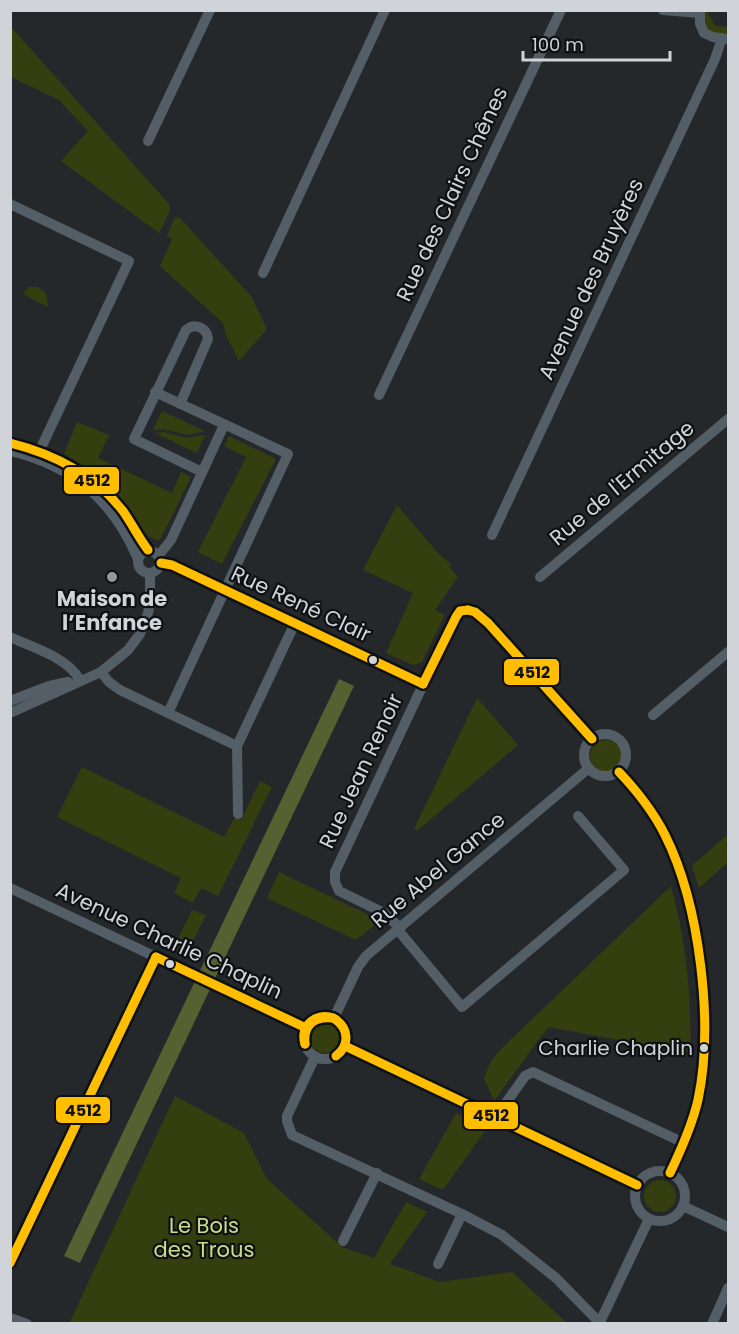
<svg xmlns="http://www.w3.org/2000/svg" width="739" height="1334" font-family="Poppins,sans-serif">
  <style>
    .green { fill: #353e0f }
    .water { fill: #566030 }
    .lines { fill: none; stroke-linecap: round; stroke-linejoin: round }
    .minor { stroke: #535e67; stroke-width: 10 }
    .bus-1-casing { stroke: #0e1113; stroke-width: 14 }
    .bus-1 { stroke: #ffbe00; stroke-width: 9 }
    .poi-dot { fill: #94989b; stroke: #0e1113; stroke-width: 2 }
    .bus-dot { fill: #d0d4d8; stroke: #0e1113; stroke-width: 2 }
    .labels { text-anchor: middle; stroke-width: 4.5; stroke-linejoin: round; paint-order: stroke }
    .bus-label { font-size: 20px; fill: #d0d4d8; stroke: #0e1113; text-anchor: end }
    .street-label { font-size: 21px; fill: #d0d4d8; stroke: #0e1113 }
    .poi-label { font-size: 21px; font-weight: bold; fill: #d0d4d8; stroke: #0e1113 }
    .park-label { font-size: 21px; fill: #cadd8b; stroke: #0e1113 }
    .line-badge { stroke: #0e1113; stroke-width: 2 }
    .pale-badge-label { font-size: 16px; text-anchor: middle; font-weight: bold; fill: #111 }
  </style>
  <rect width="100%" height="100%" fill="#25282b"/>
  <!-- green -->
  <g class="green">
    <path d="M 703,11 L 707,11 L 715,26 L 728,27 L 728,35 L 713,34 L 706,28 Z"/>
    <path d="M 11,27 L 169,204 L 170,211 L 159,233 L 61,161 L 88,131 L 59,100 L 11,77 Z"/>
    <path d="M 175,217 L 180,218 L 251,296 L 267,329 L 239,361 L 226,335 L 223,323 L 160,266 L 172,239 L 167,236 Z"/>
    <path d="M 29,287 L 37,287 L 46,293 L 48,307 L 23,294 Z"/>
    <path d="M 162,411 L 205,431 L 188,435 L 163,429 L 153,430 Z"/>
    <path d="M 77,422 L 109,435 L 98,458 L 172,493 L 181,472 L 191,477 L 160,540 C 144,539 143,527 135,516 C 115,490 92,470 64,454 Z"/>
    <path d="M 163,432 L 187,438 L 205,435 L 197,453 L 155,433 Z"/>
    <path d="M 229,436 L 276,459 L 222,564 L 198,552 L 246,457 L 224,446 Z"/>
    <path d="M 397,505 L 438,553 L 451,564 L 449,567 L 458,577 L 435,610 L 445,615 L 422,662 L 413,665 L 386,653 L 413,593 L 363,570 Z"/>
    <path d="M 477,698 L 518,745 L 417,831 L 414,829 Z"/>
    <circle cx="606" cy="756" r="16"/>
    <path d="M 82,767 L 224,837 L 235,817 L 241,820 L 260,781 L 272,787 L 218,896 L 201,888 L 193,903 L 174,893 L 181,878 L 57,817 Z"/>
    <path d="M 728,834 L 728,862 L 699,888 L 692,866 Z"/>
    <path d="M 279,872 L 375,918 L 376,924 L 356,940 L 267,898 Z"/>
    <path d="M 671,886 C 686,939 692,998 690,1053 L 548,1027 L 494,1101 L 484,1078 L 491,1061 L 499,1051 Z"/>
    <path d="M 192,910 L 206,915 L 186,955 L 173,949 Z"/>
    <circle cx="325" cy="1037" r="16"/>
    <path d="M 175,1096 L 244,1133 L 267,1179 L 342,1247 L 374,1258 L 406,1202 L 427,1212 L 390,1264 L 440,1282 L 512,1272 L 567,1323 L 69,1324 Z"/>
    <path d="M 456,1113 L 487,1128 L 443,1190 L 419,1179 Z"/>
    <circle cx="660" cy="1196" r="16"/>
  </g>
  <!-- water -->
  <path class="water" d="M 339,679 L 354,686 L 80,1263 L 64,1256 Z"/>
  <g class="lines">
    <!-- minor -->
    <g class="minor">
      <path d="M 663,10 L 700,13"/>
      <path d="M 700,10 L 700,24 L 704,33 L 713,37 L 727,39"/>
      <path d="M 148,141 L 210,10"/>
      <path d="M 10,204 L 129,261 L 39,452"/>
      <path d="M 263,273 L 385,10"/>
      <path d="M 155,392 L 288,454 L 168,713"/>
      <path d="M 379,395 L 561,10"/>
      <path d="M 180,404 L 208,339 C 207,328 195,322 186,330 L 134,439 L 202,472"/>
      <path d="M 10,443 C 53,452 93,475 120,508 C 131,521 138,537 148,550"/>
      <path d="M 10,451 C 73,466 113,500 138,559"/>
      <path d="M 492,535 L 715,59 L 722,38"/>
      <circle cx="149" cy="562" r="11"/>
      <path d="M 159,555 L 171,540 L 224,425"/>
      <path d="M 161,563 L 172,565 L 423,684"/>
      <path d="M 540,577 L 728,419"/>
      <path d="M 10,637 C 34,648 67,657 80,680"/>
      <path d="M 101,672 L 109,682 L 120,690 L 237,746"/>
      <path d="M 10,701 L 49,686 L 68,682"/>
      <path d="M 10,713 L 101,672 L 128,650 L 140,634 L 148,613 L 150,603 L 150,573"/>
      <path d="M 653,715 L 728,652"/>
      <circle cx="605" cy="755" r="21"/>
      <path d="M 619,772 C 672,822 689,890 699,960 C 704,1003 707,1044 700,1087 C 696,1117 683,1146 670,1173"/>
      <path d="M 238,814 L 237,746 L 295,623"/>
      <path d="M 10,888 L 306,1028"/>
      <path d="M 400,928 L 384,913 L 339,891 L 335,882 L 335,872 L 430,670 L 460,611 C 472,608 479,615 488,623 L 592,739"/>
      <path d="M 398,930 L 462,1007 L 624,870 L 578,816"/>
      <circle cx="325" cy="1038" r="21"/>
      <path d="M 334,1018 L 358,967 L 366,956 L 589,768"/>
      <path d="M 345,1046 L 637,1185"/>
      <path d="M 315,1057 L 287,1116 L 287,1121 L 292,1135 L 462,1214 L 502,1235 L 556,1278 L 601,1324"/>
      <path d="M 496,1117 L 525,1076 L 533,1072 L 684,1143"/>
      <circle cx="660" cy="1196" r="25"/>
      <path d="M 683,1206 L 728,1227"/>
      <path d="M 343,1241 L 377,1173"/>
      <path d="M 10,1264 L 98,1077 L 156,957"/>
      <path d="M 438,1264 L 462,1214"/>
      <path d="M 10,1318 L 27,1324"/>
      <path d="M 600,1322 L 649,1219"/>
      <path d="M 712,1324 L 728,1288"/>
    </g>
    <!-- bus-1 casing -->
    <g class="bus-1-casing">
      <g id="bus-1">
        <path d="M 10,443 C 54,454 95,475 123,511 C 132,524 139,538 148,550"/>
        <path d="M 161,563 L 172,565 L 423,684"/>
        <path d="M 468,610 L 475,612 L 488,623 L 592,739"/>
        <path d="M 423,684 L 456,617 L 460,611 L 468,610"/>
        <path d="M 619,772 C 637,791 653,811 665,835 C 700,905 714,1024 698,1100 C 692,1126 681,1150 670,1173"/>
        <path d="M 156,957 L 306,1028"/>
        <path d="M 335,1019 C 349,1029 350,1045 336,1056"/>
        <path d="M 305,1044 C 299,1026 316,1012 333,1018"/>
        <path d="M 305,1044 C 303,1024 315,1016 333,1018"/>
        <path d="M 345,1046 L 637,1185"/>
        <path d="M 10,1263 L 156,957"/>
      </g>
    </g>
    <!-- bus-1 -->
    <use href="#bus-1" class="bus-1"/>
  </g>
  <!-- markers -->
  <circle class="poi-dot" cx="112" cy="577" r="6"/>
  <g class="bus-dot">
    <circle cx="373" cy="660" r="5"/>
    <circle cx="170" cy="964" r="5"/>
    <circle cx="704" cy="1048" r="5"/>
  </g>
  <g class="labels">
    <!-- bus labels -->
    <g class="bus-label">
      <text x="693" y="1055">Charlie Chaplin</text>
    </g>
    <!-- street labels -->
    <g class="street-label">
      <text transform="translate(452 194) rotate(-65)" y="7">Rue des Clairs Chênes</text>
      <text transform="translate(591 279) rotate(-65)" y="7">Avenue des Bruyères</text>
      <text transform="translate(622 483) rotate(-40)" y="7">Rue de l'Ermitage</text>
      <text transform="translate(301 604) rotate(25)" y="7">Rue René Clair</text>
      <text transform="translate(361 771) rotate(-65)" y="7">Rue Jean Renoir</text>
      <text transform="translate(438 870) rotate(-40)" y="7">Rue Abel Gance</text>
      <text transform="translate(169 941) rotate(25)" y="7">Avenue Charlie Chaplin</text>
    </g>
    <!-- poi labels -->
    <g class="poi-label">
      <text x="112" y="606">Maison de<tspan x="112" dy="24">l’Enfance</tspan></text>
    </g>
    <!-- park labels -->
    <g class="park-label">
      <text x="204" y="1233">Le Bois<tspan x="204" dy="24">des Trous</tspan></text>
    </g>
  </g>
  <g class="line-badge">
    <rect x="63" y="466" width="57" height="29" rx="6" fill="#ffbe00"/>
    <rect x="503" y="658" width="57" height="28" rx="6" fill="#ffbe00"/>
    <rect x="55" y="1096" width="56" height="28" rx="6" fill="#ffbe00"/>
    <rect x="463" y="1101" width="56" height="29" rx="6" fill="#ffbe00"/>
  </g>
  <g class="pale-badge-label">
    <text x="92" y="486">4512</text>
    <text x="532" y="678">4512</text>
    <text x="83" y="1116">4512</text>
    <text x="491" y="1121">4512</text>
  </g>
  <!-- border -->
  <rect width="739" height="1334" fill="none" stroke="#d0d4d8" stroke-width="24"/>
  <!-- scale -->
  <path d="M523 51v9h147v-9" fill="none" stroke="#d0d4d8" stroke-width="3"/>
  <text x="532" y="51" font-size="18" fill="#d0d4d8" stroke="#0e1113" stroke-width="4.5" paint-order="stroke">100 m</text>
</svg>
